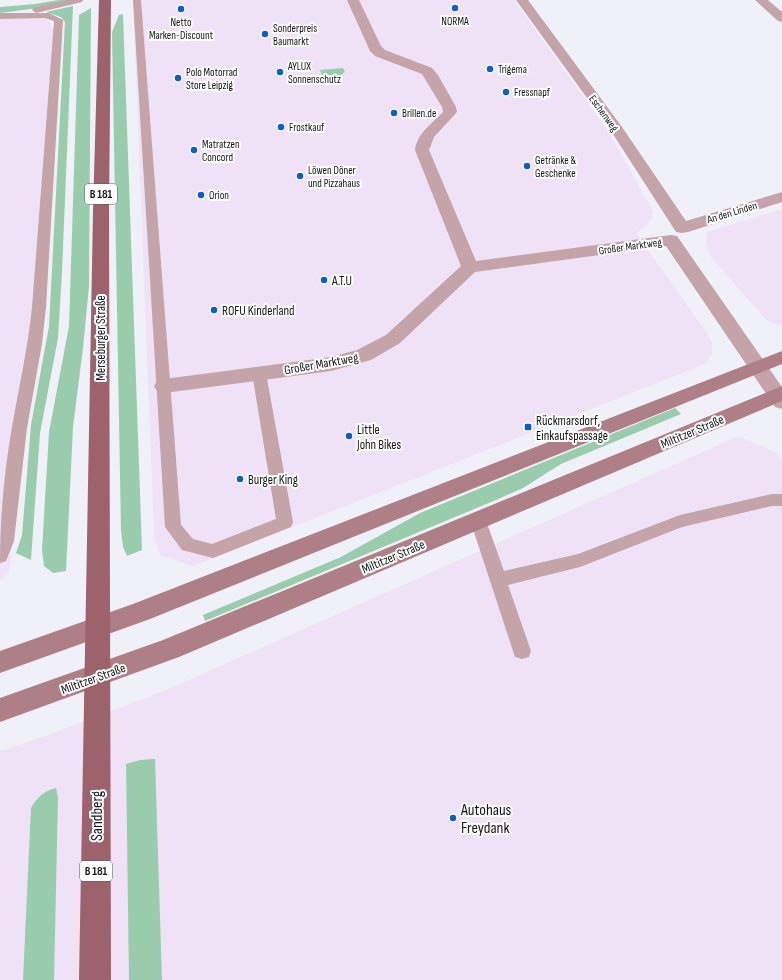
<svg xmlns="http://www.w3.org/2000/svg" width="782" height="980" font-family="'Sofia Sans Condensed',sans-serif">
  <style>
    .commercial { fill: #efe2f6 }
    .green { fill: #99ccad }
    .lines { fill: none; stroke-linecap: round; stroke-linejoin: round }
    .lane { fill: #c5a4a9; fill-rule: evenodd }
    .street { fill: #c5a4a9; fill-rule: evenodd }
    .secondary { fill: #ae7f86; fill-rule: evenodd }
    .primary { fill: #9c636d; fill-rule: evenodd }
    .poi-dot { fill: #0c5fc9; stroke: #fefefe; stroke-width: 1.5 }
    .labels { text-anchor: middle; stroke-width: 4; stroke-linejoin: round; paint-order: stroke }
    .far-poi-label { font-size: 11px; fill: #161719; stroke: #fefefe; text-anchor: start }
    .far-street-label { font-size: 11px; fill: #161719; stroke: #fefefe }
    .shield { fill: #fefefe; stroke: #5c5c5e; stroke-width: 1 }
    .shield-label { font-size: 12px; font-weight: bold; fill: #161719 }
    .poi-label { font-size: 13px; fill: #161719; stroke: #fefefe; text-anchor: start }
    .street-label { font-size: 13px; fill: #161719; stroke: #fefefe }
    .near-poi-label { font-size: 16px; fill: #161719; stroke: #fefefe; text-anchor: start }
    .near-street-label { font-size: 16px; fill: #161719; stroke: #fefefe }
  </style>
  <rect width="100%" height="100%" fill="#f0f1f8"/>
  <!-- commercial -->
  <g class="commercial">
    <path d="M 133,0 L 514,0 L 608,131 L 653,211 L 652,218 L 647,225 L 636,233 L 707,333 L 712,343 L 712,354 L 705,364 L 193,566 L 160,555 L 154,536 Z"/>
    <path d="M 47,17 L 53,29 L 42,328 L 21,463 L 9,572 L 0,580 L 0,19 Z"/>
    <path d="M 782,209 L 782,326 L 767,321 L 710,256 L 706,243 L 707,232 Z"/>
    <path d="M 739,436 L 777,453 L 782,460 L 782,980 L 0,980 L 0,751 L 29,742 L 159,693 Z"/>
  </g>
  <!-- green -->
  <g class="green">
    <path d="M 59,0 L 71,0 L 38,8 L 0,13 L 0,7 L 35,4 Z"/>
    <path d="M 73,6 L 62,272 L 58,338 L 40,433 L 31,560 L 16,553 L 22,535 L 31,425 L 49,326 L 65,22 L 61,17 L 46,12 Z"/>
    <path d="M 91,8 L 89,286 L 83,348 L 73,427 L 66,571 L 53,573 L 44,566 L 42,550 L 49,432 L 69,326 L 79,15 Z"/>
    <path d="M 123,14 L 142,550 L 127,556 L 123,547 L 121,531 L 112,32 L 119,15 Z"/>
    <path d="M 343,68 L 345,72 L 336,78 L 323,79 L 320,70 Z"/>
    <path d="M 675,408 L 681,414 L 561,464 L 523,488 L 496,500 L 205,621 L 203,615 L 341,557 L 420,513 Z"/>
    <path d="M 155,759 L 162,980 L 129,980 L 126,764 L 140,760 Z"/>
    <path d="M 56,788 L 58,797 L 54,980 L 23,980 L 31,808 C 37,797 44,791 56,788 Z"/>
  </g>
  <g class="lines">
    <!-- lane -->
    <g class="lane">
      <path d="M 68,0 L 83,0 L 82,2 L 36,13 L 49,13 L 63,20 L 46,307 L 42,344 L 27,428 L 14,541 L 6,561 L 0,563 C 0,518 4,472 12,427 C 19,387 28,347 32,307 L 54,21 L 45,18 L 0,19 L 0,13 L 36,13 L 32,10 L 33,8 Z"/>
      <path d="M 133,0 L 141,0 L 181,525 L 193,539 L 212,544 L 276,519 L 252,373 L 254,370 L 259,368 L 264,370 L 266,373 L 293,522 L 291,527 L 213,558 L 182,550 L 165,527 Z"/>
      <path d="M 772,494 L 782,494 L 782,506 L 772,506 L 682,527 L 580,567 L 508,585 L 531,651 L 529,657 L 522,659 L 515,657 L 470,520 L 472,515 L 478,514 L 484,515 L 504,571 L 578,554 L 680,515 Z"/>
    </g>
    <!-- street -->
    <g class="street">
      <path d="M 347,0 L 359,0 L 381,46 L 385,50 L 432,68 L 438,75 L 456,107 L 457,112 L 434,137 L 429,150 L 476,261 L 671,235 L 677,236 L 782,387 L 782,409 L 775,407 L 666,246 L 475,272 L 400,343 L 371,360 L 331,371 L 164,393 L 157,391 L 154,386 L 157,381 L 164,379 L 331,357 L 357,350 L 386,335 L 461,266 L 415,150 C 417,133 432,124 443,112 L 442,107 L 422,74 L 375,56 L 370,51 Z"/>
      <path d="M 516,0 L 528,0 L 622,127 L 686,221 L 782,192 L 782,202 L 688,232 L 682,233 L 676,232 L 611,131 Z"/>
      <path d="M 755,0 L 768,0 L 782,12 L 782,22 L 778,21 Z"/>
    </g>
    <!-- secondary -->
    <g class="secondary">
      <path d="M 782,351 L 782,364 L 150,619 L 0,673 L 0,651 L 133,604 Z"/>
      <path d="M 782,386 L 782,401 L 179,657 L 0,722 L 0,698 L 163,640 Z"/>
    </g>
    <!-- primary -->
    <path class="primary" d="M 99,0 L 111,0 L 109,211 L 111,980 L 79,980 L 93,211 Z"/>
  </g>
  <!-- markers -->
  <g class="poi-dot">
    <circle cx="455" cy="8" r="4"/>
    <circle cx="181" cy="9" r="4"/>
    <circle cx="265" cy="34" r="4"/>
    <circle cx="490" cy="69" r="4"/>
    <circle cx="280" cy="72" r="4"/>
    <circle cx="178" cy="78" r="4"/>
    <circle cx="506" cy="92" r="4"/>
    <circle cx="394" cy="113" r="4"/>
    <circle cx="281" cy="127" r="4"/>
    <circle cx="194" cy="150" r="4"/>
    <circle cx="527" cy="166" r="4"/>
    <circle cx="300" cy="176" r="4"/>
    <circle cx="201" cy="195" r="4"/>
    <circle cx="324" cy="280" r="4"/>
    <circle cx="214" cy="310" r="4"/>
    <rect x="524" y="423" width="8" height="8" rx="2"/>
    <circle cx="349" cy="436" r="4"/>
    <circle cx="240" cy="479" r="4"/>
    <circle cx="453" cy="818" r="4"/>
  </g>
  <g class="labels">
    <!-- far-poi labels -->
    <g class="far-poi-label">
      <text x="455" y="25" text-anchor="middle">NORMA</text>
      <text x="181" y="26" text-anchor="middle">Netto<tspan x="181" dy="13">Marken-Discount</tspan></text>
      <text x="273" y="32">Sonderpreis<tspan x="273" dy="13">Baumarkt</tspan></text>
      <text x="288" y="70">AYLUX<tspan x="288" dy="13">Sonnenschutz</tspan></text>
      <text x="498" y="73">Trigema</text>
      <text x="186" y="76">Polo Motorrad<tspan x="186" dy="13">Store Leipzig</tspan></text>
      <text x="514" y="96">Fressnapf</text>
      <text x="402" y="117">Brillen.de</text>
      <text x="289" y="131">Frostkauf</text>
      <text x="202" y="148">Matratzen<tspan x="202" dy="13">Concord</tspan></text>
      <text x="535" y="164">Getränke &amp;<tspan x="535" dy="13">Geschenke</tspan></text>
      <text x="308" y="174">Löwen Döner<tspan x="308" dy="13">und Pizzahaus</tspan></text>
      <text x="209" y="199">Orion</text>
    </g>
    <!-- far-street labels -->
    <g class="far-street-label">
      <text transform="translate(604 113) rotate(54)" y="4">Eschenweg</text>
      <text transform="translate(732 212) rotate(-17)" y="4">An den Linden</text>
      <text transform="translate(630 246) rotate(-8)" y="4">Großer Marktweg</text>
    </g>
    <!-- shield labels -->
    <g class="shield">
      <rect x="85" y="184" width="32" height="20" rx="3"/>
      <rect x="80" y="861" width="32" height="20" rx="3"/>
    </g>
    <g class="shield-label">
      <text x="101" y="198">B 181</text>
      <text x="96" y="875">B 181</text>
    </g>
    <!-- poi labels -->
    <g class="poi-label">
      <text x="332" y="285">A.T.U</text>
      <text x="222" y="315">ROFU Kinderland</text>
      <text x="536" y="425">Rückmarsdorf,<tspan x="536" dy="15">Einkaufspassage</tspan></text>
      <text x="357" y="434">Little<tspan x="357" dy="15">John Bikes</tspan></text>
      <text x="248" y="484">Burger King</text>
    </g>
    <!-- street labels -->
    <g class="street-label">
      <text transform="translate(100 338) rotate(-90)" y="5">Merseburger Straße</text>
      <text transform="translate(321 363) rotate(-10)" y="5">Großer Marktweg</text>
      <text transform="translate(692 431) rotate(-23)" y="5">Miltitzer Straße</text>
      <text transform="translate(393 556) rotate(-23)" y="5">Miltitzer Straße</text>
      <text transform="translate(93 678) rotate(-20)" y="5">Miltitzer Straße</text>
    </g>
    <!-- near-poi labels -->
    <g class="near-poi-label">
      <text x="461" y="815">Autohaus<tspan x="461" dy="18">Freydank</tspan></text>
    </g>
    <!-- near-street labels -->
    <g class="near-street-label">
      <text transform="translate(96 816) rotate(-90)" y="6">Sandberg</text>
    </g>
  </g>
</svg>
